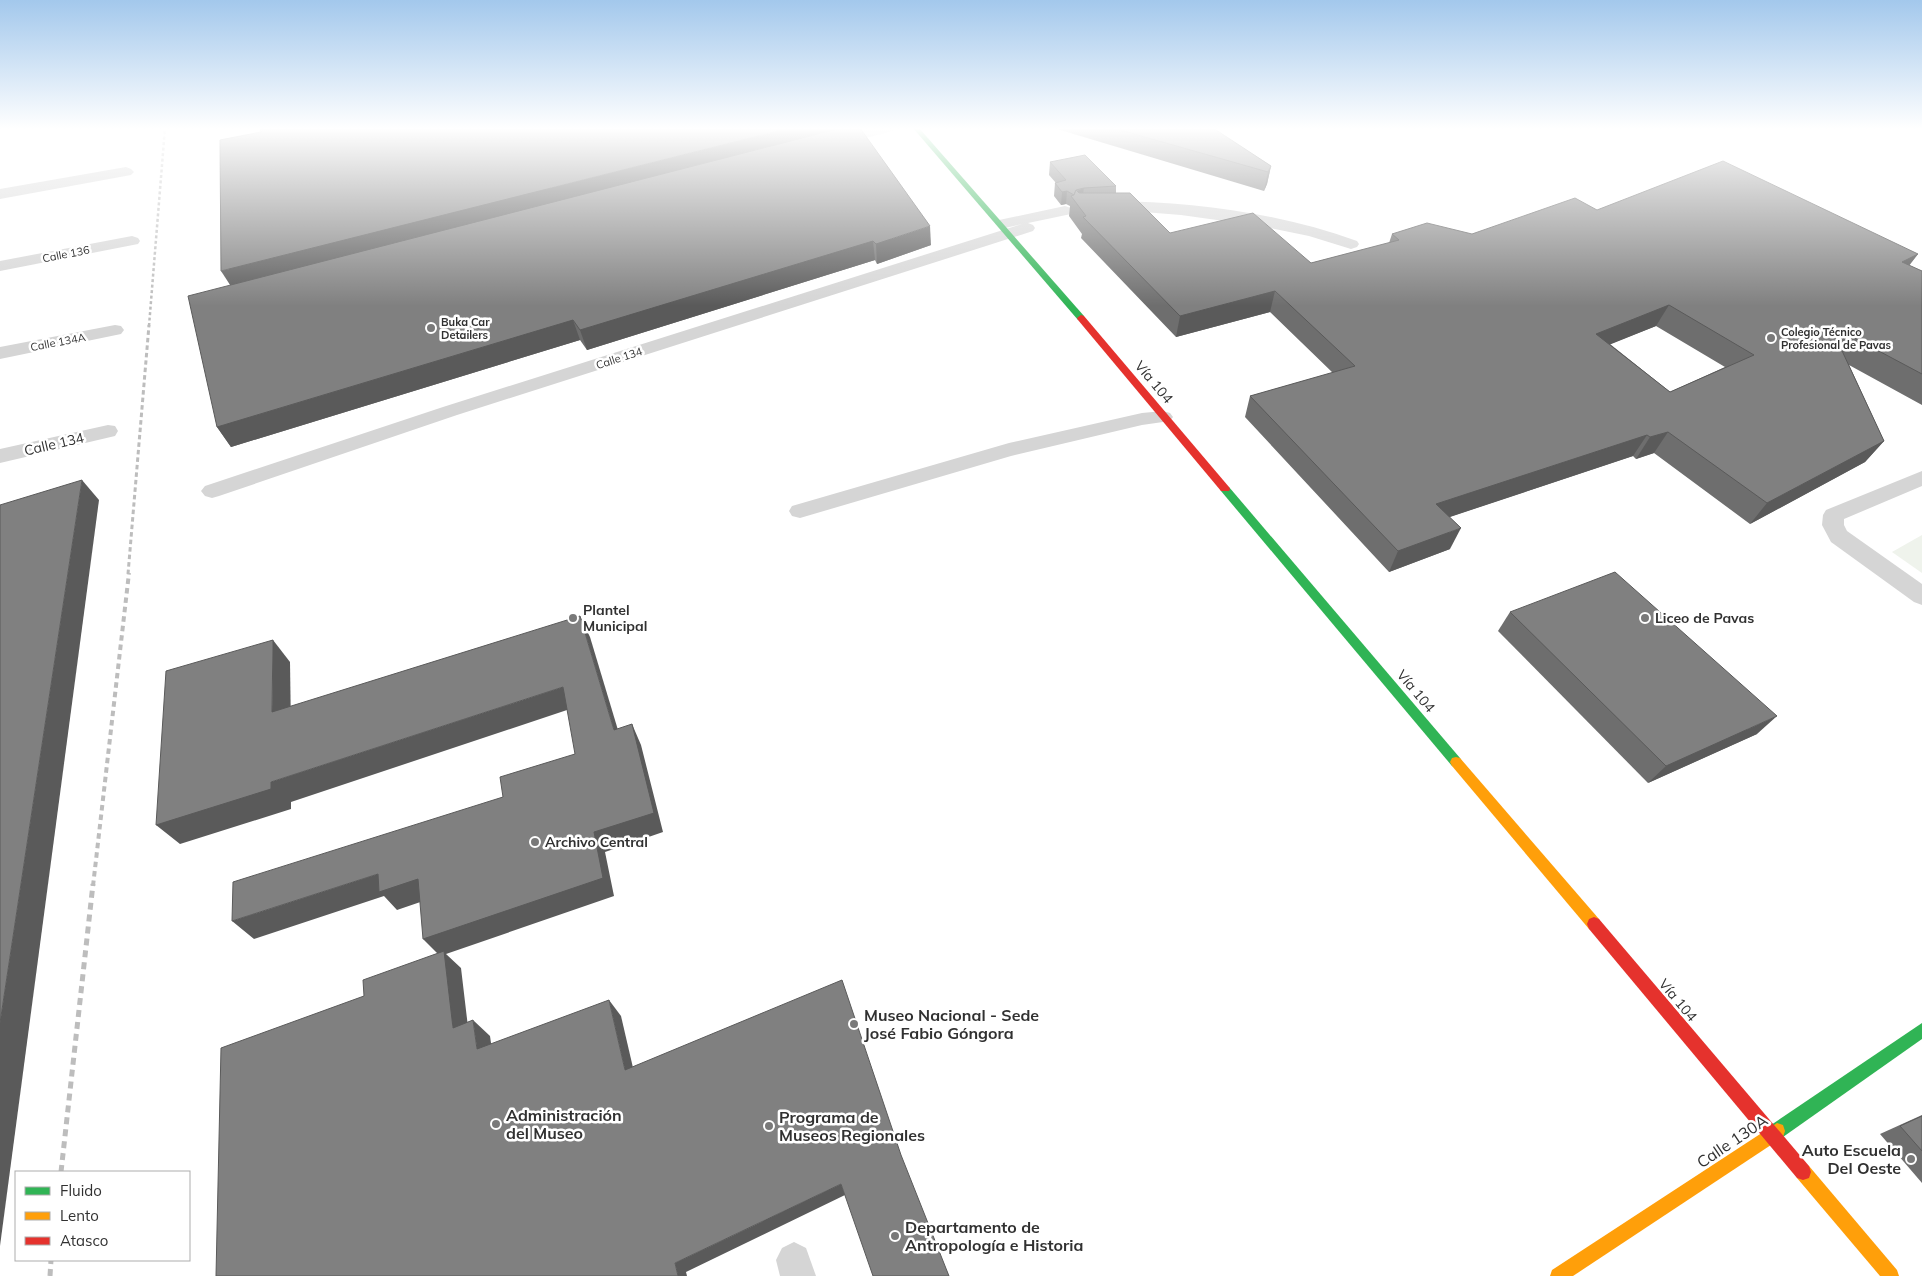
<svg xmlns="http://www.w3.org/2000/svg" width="1922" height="1276" font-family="Mulish,sans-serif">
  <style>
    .green { fill: #eff3ec }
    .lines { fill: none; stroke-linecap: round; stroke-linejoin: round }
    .lane { fill: #d5d5d5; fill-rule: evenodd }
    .fast { fill: #30b455; fill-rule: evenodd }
    .slow { fill: #ff9f0a; fill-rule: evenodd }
    .jam { fill: #e5322d; fill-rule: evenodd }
    .rail-far3 { stroke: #bdbdbd; stroke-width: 2.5; stroke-dasharray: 3 2.5; stroke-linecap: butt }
    .rail-far2 { stroke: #bdbdbd; stroke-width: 3; stroke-dasharray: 4.5 3; stroke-linecap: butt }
    .rail-far1 { stroke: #bdbdbd; stroke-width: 4; stroke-dasharray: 5.5 4; stroke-linecap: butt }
    .rail { stroke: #bdbdbd; stroke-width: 5; stroke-dasharray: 7 5; stroke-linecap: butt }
    .wall { fill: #6e6e6e; fill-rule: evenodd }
    .shaded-wall { fill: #5a5a5a }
    .building { fill: #808080; stroke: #5a5a5a; fill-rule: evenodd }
    .poi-dot { fill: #797979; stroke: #fff; stroke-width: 2 }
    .labels { text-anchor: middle; stroke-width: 5; stroke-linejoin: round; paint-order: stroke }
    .far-street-label { font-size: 11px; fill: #313131; stroke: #fff }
    .far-poi-label { font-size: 11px; font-weight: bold; fill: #313131; stroke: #fff; text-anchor: start }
    .street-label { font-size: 14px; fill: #313131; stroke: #fff }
    .poi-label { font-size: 14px; font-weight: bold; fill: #313131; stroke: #fff; text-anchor: start }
    .near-poi-label { font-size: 16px; font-weight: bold; fill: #313131; stroke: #fff; text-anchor: start }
    .near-street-label { font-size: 16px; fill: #313131; stroke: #fff }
  </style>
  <rect width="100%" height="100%" fill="#fff"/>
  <!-- green -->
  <path class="green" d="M 1922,535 L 1922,573 L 1892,552 Z"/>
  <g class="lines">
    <!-- lane -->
    <g class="lane">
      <path d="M 873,128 L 895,128 L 893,131 L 834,146 L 829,145 L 827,142 L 829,139 Z"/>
      <path d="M 126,167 L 131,169 L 134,172 L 131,175 L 0,199 L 0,189 Z"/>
      <path d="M 1112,201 C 1194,202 1280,213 1357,241 L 1359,244 L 1357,247 L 1351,249 L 1309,236 L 1260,226 L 1181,215 L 1106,209 L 1104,206 L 1106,203 Z"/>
      <path d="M 1065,206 L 1071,208 L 1073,211 L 1071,214 L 1028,223 L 1033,225 L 1035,228 L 1033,231 L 457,415 L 219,496 L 212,498 L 205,496 L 201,491 L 205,486 L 443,407 L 1022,224 L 1005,228 L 999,226 L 997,223 L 999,220 Z"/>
      <path d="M 132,236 L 138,238 L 140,241 L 138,244 L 0,271 L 0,261 Z"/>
      <path d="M 115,325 L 121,326 L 124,330 L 121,334 L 0,359 L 0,347 Z"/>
      <path d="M 1163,411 L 1170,413 L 1173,417 L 1170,421 L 1142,425 L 1011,456 L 800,518 L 792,516 L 789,511 L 792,506 L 1009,443 L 1142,413 Z"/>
      <path d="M 108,425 L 115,426 L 118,431 L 115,436 L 0,463 L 0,449 Z"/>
      <path d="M 1922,471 L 1922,486 L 1844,519 L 1844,525 L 1847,531 L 1922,584 L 1922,605 L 1914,602 L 1831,542 L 1822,525 L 1823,515 L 1826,510 Z"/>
      <path d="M 794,1242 L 806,1248 L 816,1276 L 780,1276 L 776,1260 L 782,1248 Z"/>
    </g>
    <!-- fast -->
    <g class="fast">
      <path d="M 913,128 L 919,128 L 1084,316 L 1084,320 L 1078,320 Z"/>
      <path d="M 1225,486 L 1229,487 L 1460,758 L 1462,762 L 1460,766 L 1456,767 L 1452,766 L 1221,491 L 1220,489 Z"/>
      <path d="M 1922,1023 L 1922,1039 L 1783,1137 L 1777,1139 L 1771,1137 L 1769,1131 L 1771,1125 Z"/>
    </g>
    <!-- slow -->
    <g class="slow">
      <path d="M 1456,757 L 1460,758 L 1599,919 L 1601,924 L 1599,929 L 1594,931 L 1589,929 L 1452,766 L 1450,762 L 1452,758 Z"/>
      <path d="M 1777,1123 L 1783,1125 L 1785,1131 L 1783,1137 L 1573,1276 L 1550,1276 L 1552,1270 Z"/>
      <path d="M 1803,1164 L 1809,1166 L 1897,1270 L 1899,1276 L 1880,1276 L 1797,1178 L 1795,1172 L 1797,1166 Z"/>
    </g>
    <!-- jam -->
    <g class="jam">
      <path d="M 1081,315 L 1084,316 L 1229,487 L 1230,489 L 1229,491 L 1221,491 L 1078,320 L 1077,318 Z"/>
      <path d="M 1594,917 L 1599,919 L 1809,1166 L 1811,1172 L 1809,1178 L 1803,1180 L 1797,1178 L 1589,929 L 1587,924 L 1589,919 Z"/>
    </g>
    <!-- rail-far3 -->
    <path class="rail-far3" d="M 149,326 L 165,128"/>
    <!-- rail-far2 -->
    <path class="rail-far2" d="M 128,574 L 149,325"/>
    <!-- rail-far1 -->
    <path class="rail-far1" d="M 93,886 L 129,573"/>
    <!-- rail -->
    <g class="rail">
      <path d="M 61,1172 L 93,884"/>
      <path d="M 50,1276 L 51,1260"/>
    </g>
  </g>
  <!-- wall -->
  <g class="wall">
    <path d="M 1053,128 L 1213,128 L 1271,166 L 1267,184 L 1264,191 L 1057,129 Z"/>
    <path d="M 220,140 L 931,245 L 877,264 L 875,260 L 587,350 L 580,340 L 231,447 L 217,427 L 230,285 Z"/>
    <path d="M 1050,162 L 1116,186 L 1116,193 L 1170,233 L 1311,263 L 1389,243 L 1392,234 L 1472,234 L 1597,210 L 1918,254 L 1909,265 L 1922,271 L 1922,405 L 1849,365 L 1884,441 L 1865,462 L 1750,524 L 1654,453 L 1636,459 L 1633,456 L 1449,517 L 1450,549 L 1389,572 L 1245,417 L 1250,396 L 1333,373 L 1270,312 L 1176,337 L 1081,238 L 1082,234 L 1069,216 L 1070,206 L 1066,204 L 1061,205 L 1054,196 L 1055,183 L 1056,183 L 1049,175 ZM 1656,326 L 1725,367 L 1670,392 L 1610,344 Z"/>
    <path d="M 1510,612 L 1757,734 L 1648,783 L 1498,631 Z"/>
    <path d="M 1922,1115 L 1922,1183 L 1880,1134 Z"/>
  </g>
  <!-- shaded-wall -->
  <g class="shaded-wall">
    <path d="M 790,128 L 846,128 L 234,291 L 221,271 Z"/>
    <path d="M 1271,166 L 1267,184 L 1264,191 L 1268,172 Z"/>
    <path d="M 1084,188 L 1082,201 L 1077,191 Z"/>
    <path d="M 1067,191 L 1066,204 L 1061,205 L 1062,192 Z"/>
    <path d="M 930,226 L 931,245 L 877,264 L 876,244 Z"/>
    <path d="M 873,241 L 875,260 L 587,350 L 580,330 Z"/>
    <path d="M 1918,254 L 1902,275 L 1902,262 Z"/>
    <path d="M 1275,291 L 1270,312 L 1176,337 L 1180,316 Z"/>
    <path d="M 1669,305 L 1656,326 L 1584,355 L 1596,334 Z"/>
    <path d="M 573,320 L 580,340 L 231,447 L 217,427 Z"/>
    <path d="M 1668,432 L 1654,453 L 1636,459 L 1650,437 Z"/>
    <path d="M 1647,435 L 1633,456 L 1426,525 L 1436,504 Z"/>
    <path d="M 1884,441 L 1865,462 L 1750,524 L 1767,503 Z"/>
    <path d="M 82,480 L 99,500 L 0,1246 L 0,1023 Z"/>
    <path d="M 1461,528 L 1450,549 L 1389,572 L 1398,551 Z"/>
    <path d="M 580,616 L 590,637 L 624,750 L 614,730 Z"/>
    <path d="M 273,640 L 290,662 L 291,732 L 272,712 Z"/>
    <path d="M 563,687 L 573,708 L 291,802 L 291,809 L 180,844 L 156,825 L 271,782 Z"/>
    <path d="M 1777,716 L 1757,734 L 1648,783 L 1666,766 Z"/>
    <path d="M 632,724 L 641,745 L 663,832 L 605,852 L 614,896 L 446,954 L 461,968 L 470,1044 L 453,1028 L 440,956 L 423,939 L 594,832 Z"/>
    <path d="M 378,874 L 418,879 L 435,897 L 397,910 L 384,896 L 254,939 L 232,921 Z"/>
    <path d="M 609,1000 L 621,1016 L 637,1085 L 625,1070 Z"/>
    <path d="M 473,1020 L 490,1036 L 494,1064 L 477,1049 Z"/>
    <path d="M 841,1184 L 845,1195 L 686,1272 L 687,1276 L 678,1276 L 675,1263 Z"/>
  </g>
  <!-- building -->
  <g class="building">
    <path d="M 260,128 L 790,128 L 221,271 L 220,140 L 261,132 Z"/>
    <path d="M 841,128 L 854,128 L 856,130 L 860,128 L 930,226 L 876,244 L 873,241 L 580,330 L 573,320 L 217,427 L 188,296 Z"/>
    <path d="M 1113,128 L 1213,128 L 1271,166 L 1268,172 Z"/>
    <path d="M 1085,155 L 1116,186 L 1084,188 L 1076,190 L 1074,195 L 1067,191 L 1062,192 L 1055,183 L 1066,180 L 1050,162 Z"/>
    <path d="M 1723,161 L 1918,254 L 1902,262 L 1922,271 L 1922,374 L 1830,325 L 1884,441 L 1767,503 L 1668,432 L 1650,437 L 1647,435 L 1436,504 L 1461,528 L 1398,551 L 1250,396 L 1355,366 L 1275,291 L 1180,316 L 1083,217 L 1086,216 L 1071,196 L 1074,195 L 1076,190 L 1079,193 L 1130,193 L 1170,233 L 1253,213 L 1311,263 L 1399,240 L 1392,234 L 1427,223 L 1472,234 L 1575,198 L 1597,210 ZM 1669,305 L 1754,355 L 1670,392 L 1596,334 Z"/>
    <path d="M 82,480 L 0,1023 L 0,505 Z"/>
    <path d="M 1615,572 L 1777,716 L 1666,766 L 1510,612 Z"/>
    <path d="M 580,616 L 614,730 L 632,724 L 654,813 L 594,832 L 603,878 L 423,939 L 418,879 L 379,892 L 378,874 L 232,921 L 233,882 L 503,797 L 500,777 L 575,754 L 563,687 L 271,782 L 271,789 L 156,825 L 166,671 L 273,640 L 272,712 Z"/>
    <path d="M 444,951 L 453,1028 L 473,1020 L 477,1049 L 609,1000 L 625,1070 L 842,980 L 901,1155 L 949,1276 L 873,1276 L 841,1184 L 675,1263 L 678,1276 L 216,1276 L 221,1048 L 364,996 L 363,980 Z"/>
    <path d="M 1922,1116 L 1922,1151 L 1900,1126 Z"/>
  </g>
  <!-- sky -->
  <linearGradient id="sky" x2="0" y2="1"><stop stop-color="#a3c8ec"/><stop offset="0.42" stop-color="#fff"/><stop offset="1" stop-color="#fff" stop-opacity="0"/></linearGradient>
  <rect width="1922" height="306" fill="url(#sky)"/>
  <!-- markers -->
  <g class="poi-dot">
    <circle cx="431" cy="328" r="5"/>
    <circle cx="1771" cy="338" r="5"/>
    <circle cx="573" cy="618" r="5"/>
    <circle cx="1645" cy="618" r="5"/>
    <circle cx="535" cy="842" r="5"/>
    <circle cx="854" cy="1024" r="5"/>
    <circle cx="496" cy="1124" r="5"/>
    <circle cx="769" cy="1126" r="5"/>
    <circle cx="1911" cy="1159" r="5"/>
    <circle cx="895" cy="1236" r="5"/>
  </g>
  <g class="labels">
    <!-- far-street labels -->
    <g class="far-street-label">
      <text transform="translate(66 254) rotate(-11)" y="4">Calle 136</text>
      <text transform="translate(58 342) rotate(-11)" y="4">Calle 134A</text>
      <text transform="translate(619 358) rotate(-18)" y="4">Calle 134</text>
    </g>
    <!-- far-poi labels -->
    <g class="far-poi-label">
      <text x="441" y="326">Buka Car<tspan x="441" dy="13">Detailers</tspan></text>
      <text x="1781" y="336">Colegio Técnico<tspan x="1781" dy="13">Profesional de Pavas</tspan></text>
    </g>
    <!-- street labels -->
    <g class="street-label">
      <text transform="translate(1154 382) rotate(50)" y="5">Vía 104</text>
      <text transform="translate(54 444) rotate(-13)" y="5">Calle 134</text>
      <text transform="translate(1416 691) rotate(50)" y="5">Vía 104</text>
      <text transform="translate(1678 1000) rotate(50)" y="5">Vía 104</text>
    </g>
    <!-- poi labels -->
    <g class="poi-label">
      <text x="583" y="615">Plantel<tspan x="583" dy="16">Municipal</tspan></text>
      <text x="1655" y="623">Liceo de Pavas</text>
      <text x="545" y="847">Archivo Central</text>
    </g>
    <!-- near-poi labels -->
    <g class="near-poi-label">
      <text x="864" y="1021">Museo Nacional - Sede<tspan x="864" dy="18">José Fabio Góngora</tspan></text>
      <text x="506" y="1121">Administración<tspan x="506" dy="18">del Museo</tspan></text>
      <text x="779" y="1123">Programa de<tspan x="779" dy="18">Museos Regionales</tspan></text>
      <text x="1901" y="1156" text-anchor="end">Auto Escuela<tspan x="1901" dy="18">Del Oeste</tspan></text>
      <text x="905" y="1233">Departamento de<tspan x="905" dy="18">Antropología e Historia</tspan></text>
    </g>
    <!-- near-street labels -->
    <g class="near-street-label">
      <text transform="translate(1732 1141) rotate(-34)" y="6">Calle 130A</text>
    </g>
  </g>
  <!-- legend -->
  <rect x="15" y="1171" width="175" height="90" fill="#ffffff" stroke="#adadad"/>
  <rect x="25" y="1187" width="25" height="8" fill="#30b455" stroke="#adadad"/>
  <text x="60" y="1196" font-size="15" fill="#313131">Fluido</text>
  <rect x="25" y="1212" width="25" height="8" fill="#ff9f0a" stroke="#adadad"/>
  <text x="60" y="1221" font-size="15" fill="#313131">Lento</text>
  <rect x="25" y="1237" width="25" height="8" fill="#e5322d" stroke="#adadad"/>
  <text x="60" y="1246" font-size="15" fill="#313131">Atasco</text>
</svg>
